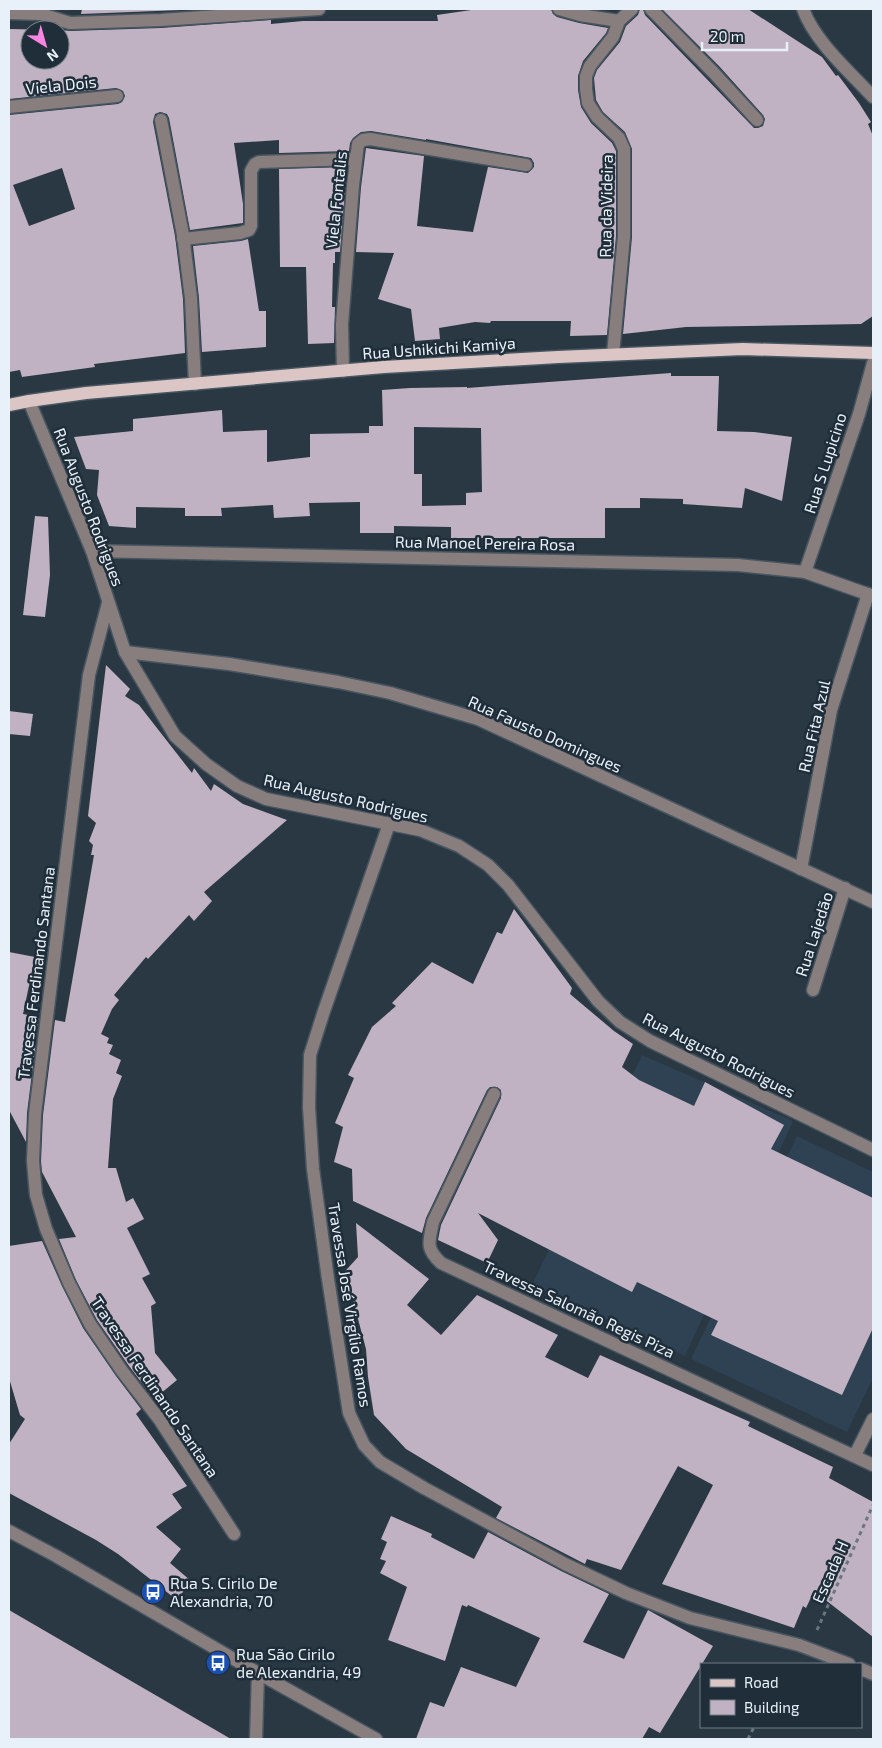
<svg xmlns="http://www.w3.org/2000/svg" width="882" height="1748" font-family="'Exo 2',sans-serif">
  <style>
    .built { fill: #2e4253 }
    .building { fill: #c0b2c3; fill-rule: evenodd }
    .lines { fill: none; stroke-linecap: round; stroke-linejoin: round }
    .minor-casing { stroke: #485661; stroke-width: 15 }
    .major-casing { stroke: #485661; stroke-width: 15 }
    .path { stroke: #6a7781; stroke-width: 3; stroke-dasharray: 4 4; stroke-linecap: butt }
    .minor { stroke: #897e7e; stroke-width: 12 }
    .major { stroke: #dbc6c5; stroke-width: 12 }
    .labels { text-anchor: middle; stroke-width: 5; stroke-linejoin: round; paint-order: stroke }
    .street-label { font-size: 16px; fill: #e8f1f9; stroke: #202e3a }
    .poi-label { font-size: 16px; fill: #e8f1f9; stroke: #202e3a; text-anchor: start }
  </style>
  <rect width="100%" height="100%" fill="#2a3844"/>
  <!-- built -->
  <g class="built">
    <path d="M 642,1055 L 793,1121 L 685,1356 L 532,1285 Z"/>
    <path d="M 797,1136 L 873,1172 L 873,1378 L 847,1432 L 691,1359 Z"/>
  </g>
  <!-- building -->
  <g class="building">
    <path d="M 82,9 L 206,9 L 81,14 Z"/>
    <path d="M 478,9 L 551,9 L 553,14 L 557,17 L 579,23 L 608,28 L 606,33 L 583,61 L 578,76 L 578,90 L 581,107 L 591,123 L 612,143 L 616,151 L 616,236 L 607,335 L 570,336 L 571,321 L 491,321 L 490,323 L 475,322 L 439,328 L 440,339 L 415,341 L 411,309 L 378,299 L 394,253 L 356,252 L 361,187 L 366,148 L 424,156 L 417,226 L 473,232 L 488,167 L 528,173 L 534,167 L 534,163 L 531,158 L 426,139 L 426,140 L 371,131 L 361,132 L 353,138 L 350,143 L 349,151 L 279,153 L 279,140 L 234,143 L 243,204 L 243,223 L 190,230 L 169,118 L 167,114 L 160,112 L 155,114 L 153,122 L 175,236 L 183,299 L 185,353 L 94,364 L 95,367 L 22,377 L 20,370 L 9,372 L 9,115 L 118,104 L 122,102 L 125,96 L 123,91 L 116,88 L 9,99 L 9,29 L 58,30 L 30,30 L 30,60 L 60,60 L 60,30 L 70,31 L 161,28 L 271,20 L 271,24 L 303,21 L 438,21 L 437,15 ZM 62,168 L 75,209 L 29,226 L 13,185 Z"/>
    <path d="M 640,9 L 643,9 L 645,15 L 754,128 L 758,128 L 763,126 L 765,119 L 763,115 L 719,66 L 662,9 L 748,9 L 822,57 L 836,76 L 838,75 L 859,103 L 871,122 L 868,124 L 873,136 L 873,316 L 861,324 L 686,327 L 623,334 L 632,237 L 632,149 L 625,132 L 603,112 L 596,100 L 594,78 L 597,70 L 620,42 L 626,26 L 638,15 Z"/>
    <path d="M 347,167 L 340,252 L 335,252 L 335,263 L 333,263 L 332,307 L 335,307 L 334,343 L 308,344 L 306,267 L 280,267 L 279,169 Z"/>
    <path d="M 248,239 L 259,311 L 266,311 L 266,347 L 202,352 L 199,298 L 193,246 L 241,241 Z"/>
    <path d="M 671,373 L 671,376 L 719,376 L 717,431 L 754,432 L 792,437 L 782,501 L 745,488 L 742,508 L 683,504 L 683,499 L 640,498 L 640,508 L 605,508 L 605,538 L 451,538 L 451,527 L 394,526 L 394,533 L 360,533 L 360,502 L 309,503 L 310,516 L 274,518 L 273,505 L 221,508 L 222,516 L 185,516 L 185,508 L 136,507 L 136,528 L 109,526 L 97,495 L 99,470 L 86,469 L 74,437 L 133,431 L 133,419 L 222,410 L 223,432 L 267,430 L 267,462 L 310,457 L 310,434 L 369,433 L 369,426 L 383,426 L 382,390 L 410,388 L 467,387 L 467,388 ZM 414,427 L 481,428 L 482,492 L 466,493 L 466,505 L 422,506 L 422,474 L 414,474 Z"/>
    <path d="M 35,516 L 48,517 L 50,575 L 45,617 L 23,615 Z"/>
    <path d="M 106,665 L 130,689 L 125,696 L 139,705 L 192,773 L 194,768 L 211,791 L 214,784 L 243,804 L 287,820 L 204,892 L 212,901 L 194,921 L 189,915 L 148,959 L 146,957 L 114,995 L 119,1000 L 112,1009 L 101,1034 L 109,1038 L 107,1043 L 113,1045 L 109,1054 L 121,1060 L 116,1073 L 122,1076 L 113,1099 L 108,1168 L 116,1168 L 126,1202 L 133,1198 L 144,1219 L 127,1228 L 150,1274 L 142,1278 L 156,1303 L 151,1306 L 155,1353 L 177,1380 L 154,1399 L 129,1366 L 97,1320 L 76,1280 L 59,1239 L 76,1237 L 42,1172 L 41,1161 L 43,1115 L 55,1020 L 65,1022 L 94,855 L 91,855 L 93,845 L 89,841 L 96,823 L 88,816 Z"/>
    <path d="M 9,711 L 33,714 L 30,736 L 9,734 Z"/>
    <path d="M 514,909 L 572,988 L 570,994 L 614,1031 L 633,1044 L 622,1067 L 639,1080 L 694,1106 L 705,1082 L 784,1125 L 771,1149 L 873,1198 L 873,1328 L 842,1395 L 711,1335 L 718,1321 L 637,1282 L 632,1292 L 478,1213 L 498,1240 L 487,1263 L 438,1240 L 441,1225 L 501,1098 L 501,1090 L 497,1087 L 490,1087 L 487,1090 L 426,1218 L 422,1233 L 353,1201 L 352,1169 L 334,1162 L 343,1127 L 335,1123 L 354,1078 L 348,1075 L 372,1027 L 396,1006 L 392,1003 L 432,962 L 473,984 L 497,932 L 502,934 Z"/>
    <path d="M 9,952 L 35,957 L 23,1014 L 39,1017 L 27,1113 L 26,1142 L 9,1110 Z"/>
    <path d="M 356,1223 L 429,1279 L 407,1305 L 441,1335 L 477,1295 L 558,1335 L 545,1357 L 588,1378 L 600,1355 L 750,1422 L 748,1426 L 833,1467 L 829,1478 L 873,1502 L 873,1637 L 814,1591 L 806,1608 L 803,1606 L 794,1628 L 662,1584 L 713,1485 L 678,1466 L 621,1570 L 587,1559 L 585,1564 L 496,1518 L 502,1507 L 406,1449 L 374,1415 L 368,1377 L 366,1349 L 349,1285 L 340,1277 L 358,1257 Z"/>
    <path d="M 42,1241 L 62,1286 L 83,1328 L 116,1376 L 141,1409 L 136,1414 L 187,1486 L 172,1494 L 182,1508 L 156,1527 L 181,1549 L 170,1563 L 191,1581 L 177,1600 L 118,1554 L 96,1540 L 9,1493 L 9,1444 L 25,1419 L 20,1415 L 9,1378 L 9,1246 Z"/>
    <path d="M 391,1516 L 432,1534 L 431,1537 L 474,1559 L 488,1532 L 561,1571 L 609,1594 L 583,1642 L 624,1659 L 648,1610 L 713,1646 L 660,1733 L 649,1727 L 642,1739 L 416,1739 L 430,1702 L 444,1707 L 461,1667 L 516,1687 L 540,1638 L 468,1605 L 467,1607 L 462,1605 L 445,1661 L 388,1640 L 407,1587 L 380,1573 L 386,1561 L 380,1559 L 387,1542 L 381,1539 Z"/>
    <path d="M 9,1610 L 231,1739 L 9,1739 Z"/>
  </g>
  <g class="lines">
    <!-- minor casing -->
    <g class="minor-casing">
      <g id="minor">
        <path d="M 559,9 L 580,15 L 619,21 L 632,9"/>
        <path d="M 651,9 L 713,72 L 757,120"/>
        <path d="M 803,9 C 815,42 850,72 873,97"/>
        <path d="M 9,13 L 41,14 L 70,23 L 161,20 L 319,9"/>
        <path d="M 9,107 L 117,96"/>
        <path d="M 161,120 L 183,235 L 191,298 L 195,384"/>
        <path d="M 183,239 L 240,233 L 249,230 L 251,226 L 251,171 L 255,164 L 259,162 L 355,159"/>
        <path d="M 613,354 L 624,236 L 624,149 L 619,138 L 597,117 L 588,103 L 586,89 L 586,76 L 590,66 L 613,37 L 619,21"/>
        <path d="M 343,371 L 342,324 L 353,186 L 358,144 L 363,140 L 370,139 L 526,165"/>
        <path d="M 29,401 L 92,551 L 125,652 L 175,736 L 206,764 L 237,786 L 266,799 L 420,830 L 459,846 L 488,865 L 508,885 L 598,1001 L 620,1022 L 650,1041 L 873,1150"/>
        <path d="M 92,551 L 738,565 L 805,572 L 873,596"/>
        <path d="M 805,572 L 859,414 L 873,363"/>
        <path d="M 108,603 L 89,675 L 35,1114 L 33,1161 L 36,1195 L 46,1229 L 69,1283 L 90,1324 L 122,1371 L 159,1419 L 234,1534"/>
        <path d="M 125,652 L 229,664 L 338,682 L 390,693 L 478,719 L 873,902"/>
        <path d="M 389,824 L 324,1011 L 310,1055 L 309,1107 L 313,1169 L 328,1279 L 349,1413 L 364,1445 L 380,1462 L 424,1488 L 565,1564 L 626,1593 L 690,1618 L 799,1645 L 849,1664"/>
        <path d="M 801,869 L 831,710 L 868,594"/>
        <path d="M 813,990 L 845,888"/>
        <path d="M 494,1094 L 433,1222 C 429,1242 425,1248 441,1263 L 873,1465"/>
        <path d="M 855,1455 L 873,1419"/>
        <path d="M 9,1531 L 56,1556 L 258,1673 L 376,1739"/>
        <path d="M 861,1669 L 873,1674"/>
        <path d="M 256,1739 L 258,1673"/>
      </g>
    </g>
    <!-- major casing -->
    <g class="major-casing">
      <path id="major" d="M 9,405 L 29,401 L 86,393 L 384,367 L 558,357 L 743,349 L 873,353"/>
    </g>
    <!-- path -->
    <g class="path">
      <path d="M 817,1630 L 873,1505"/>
      <path d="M 748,1739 L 754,1727"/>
    </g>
    <!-- minor -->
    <use href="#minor" class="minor"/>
    <!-- major -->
    <use href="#major" class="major"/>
  </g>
  <!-- icons -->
  <defs>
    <g id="bus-disc" transform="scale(1.25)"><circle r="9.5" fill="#1a4fb4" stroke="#202e3a"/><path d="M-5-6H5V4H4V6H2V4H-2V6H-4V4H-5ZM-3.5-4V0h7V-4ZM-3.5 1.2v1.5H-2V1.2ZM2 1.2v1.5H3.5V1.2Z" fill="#fff"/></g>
  </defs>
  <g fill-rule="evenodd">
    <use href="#bus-disc" x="153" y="1592"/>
    <use href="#bus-disc" x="218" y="1663"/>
  </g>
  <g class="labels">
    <!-- street labels -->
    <g class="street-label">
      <text transform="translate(61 85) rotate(-6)" y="6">Viela Dois</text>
      <text transform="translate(336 200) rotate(-84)" y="6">Viela Fontalis</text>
      <text transform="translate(606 206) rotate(-89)" y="6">Rua da Videira</text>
      <text transform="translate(439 348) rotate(-4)" y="6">Rua Ushikichi Kamiya</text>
      <text transform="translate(825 463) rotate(-72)" y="6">Rua S Lupicino</text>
      <text transform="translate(89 507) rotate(69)" y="6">Rua Augusto Rodrigues</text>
      <text transform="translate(485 543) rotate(1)" y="6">Rua Manoel Pereira Rosa</text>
      <text transform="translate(814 726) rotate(-77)" y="6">Rua Fita Azul</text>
      <text transform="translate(545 734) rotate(24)" y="6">Rua Fausto Domingues</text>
      <text transform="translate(346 798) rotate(13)" y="6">Rua Augusto Rodrigues</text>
      <text transform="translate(814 934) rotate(-72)" y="6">Rua Lajedão</text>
      <text transform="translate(36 973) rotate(-83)" y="6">Travessa Ferdinando Santana</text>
      <text transform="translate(719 1055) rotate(27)" y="6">Rua Augusto Rodrigues</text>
      <text transform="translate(350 1305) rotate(81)" y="6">Travessa José Virgílio Ramos</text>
      <text transform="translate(579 1309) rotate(25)" y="6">Travessa Salomão Regis Piza</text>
      <text transform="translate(155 1387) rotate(56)" y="6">Travessa Ferdinando Santana</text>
      <text transform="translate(830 1572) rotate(-66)" y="6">Escada H</text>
    </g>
    <!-- poi labels -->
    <g class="poi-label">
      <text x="170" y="1589">Rua S. Cirilo De<tspan x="170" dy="18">Alexandria, 70</tspan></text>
      <text x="236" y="1660">Rua São Cirilo<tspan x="236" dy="18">de Alexandria, 49</tspan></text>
    </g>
  </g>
  <!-- border -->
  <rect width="882" height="1748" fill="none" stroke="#e8f1f9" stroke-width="20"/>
  <!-- legend -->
  <rect x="700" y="1663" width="162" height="65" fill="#202e3a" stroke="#707c86"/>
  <rect x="710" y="1679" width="25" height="8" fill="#dbc6c5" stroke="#707c86"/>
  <text x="744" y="1688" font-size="15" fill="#e8f1f9">Road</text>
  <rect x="710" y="1700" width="25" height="15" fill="#c0b2c3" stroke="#707c86"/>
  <text x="744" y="1713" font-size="15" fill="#e8f1f9">Building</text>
  <!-- north arrow -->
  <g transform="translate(45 45) rotate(143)"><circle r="24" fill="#202e3a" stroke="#707c86"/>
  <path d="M0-4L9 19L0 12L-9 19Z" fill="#fe85e0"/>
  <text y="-8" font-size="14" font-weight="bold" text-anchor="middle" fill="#e8f1f9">N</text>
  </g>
  <!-- scale -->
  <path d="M702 42v8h85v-8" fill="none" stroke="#e8f1f9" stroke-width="2.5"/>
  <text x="710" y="42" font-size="15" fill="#e8f1f9" stroke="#202e3a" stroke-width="4" paint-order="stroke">20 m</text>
</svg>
